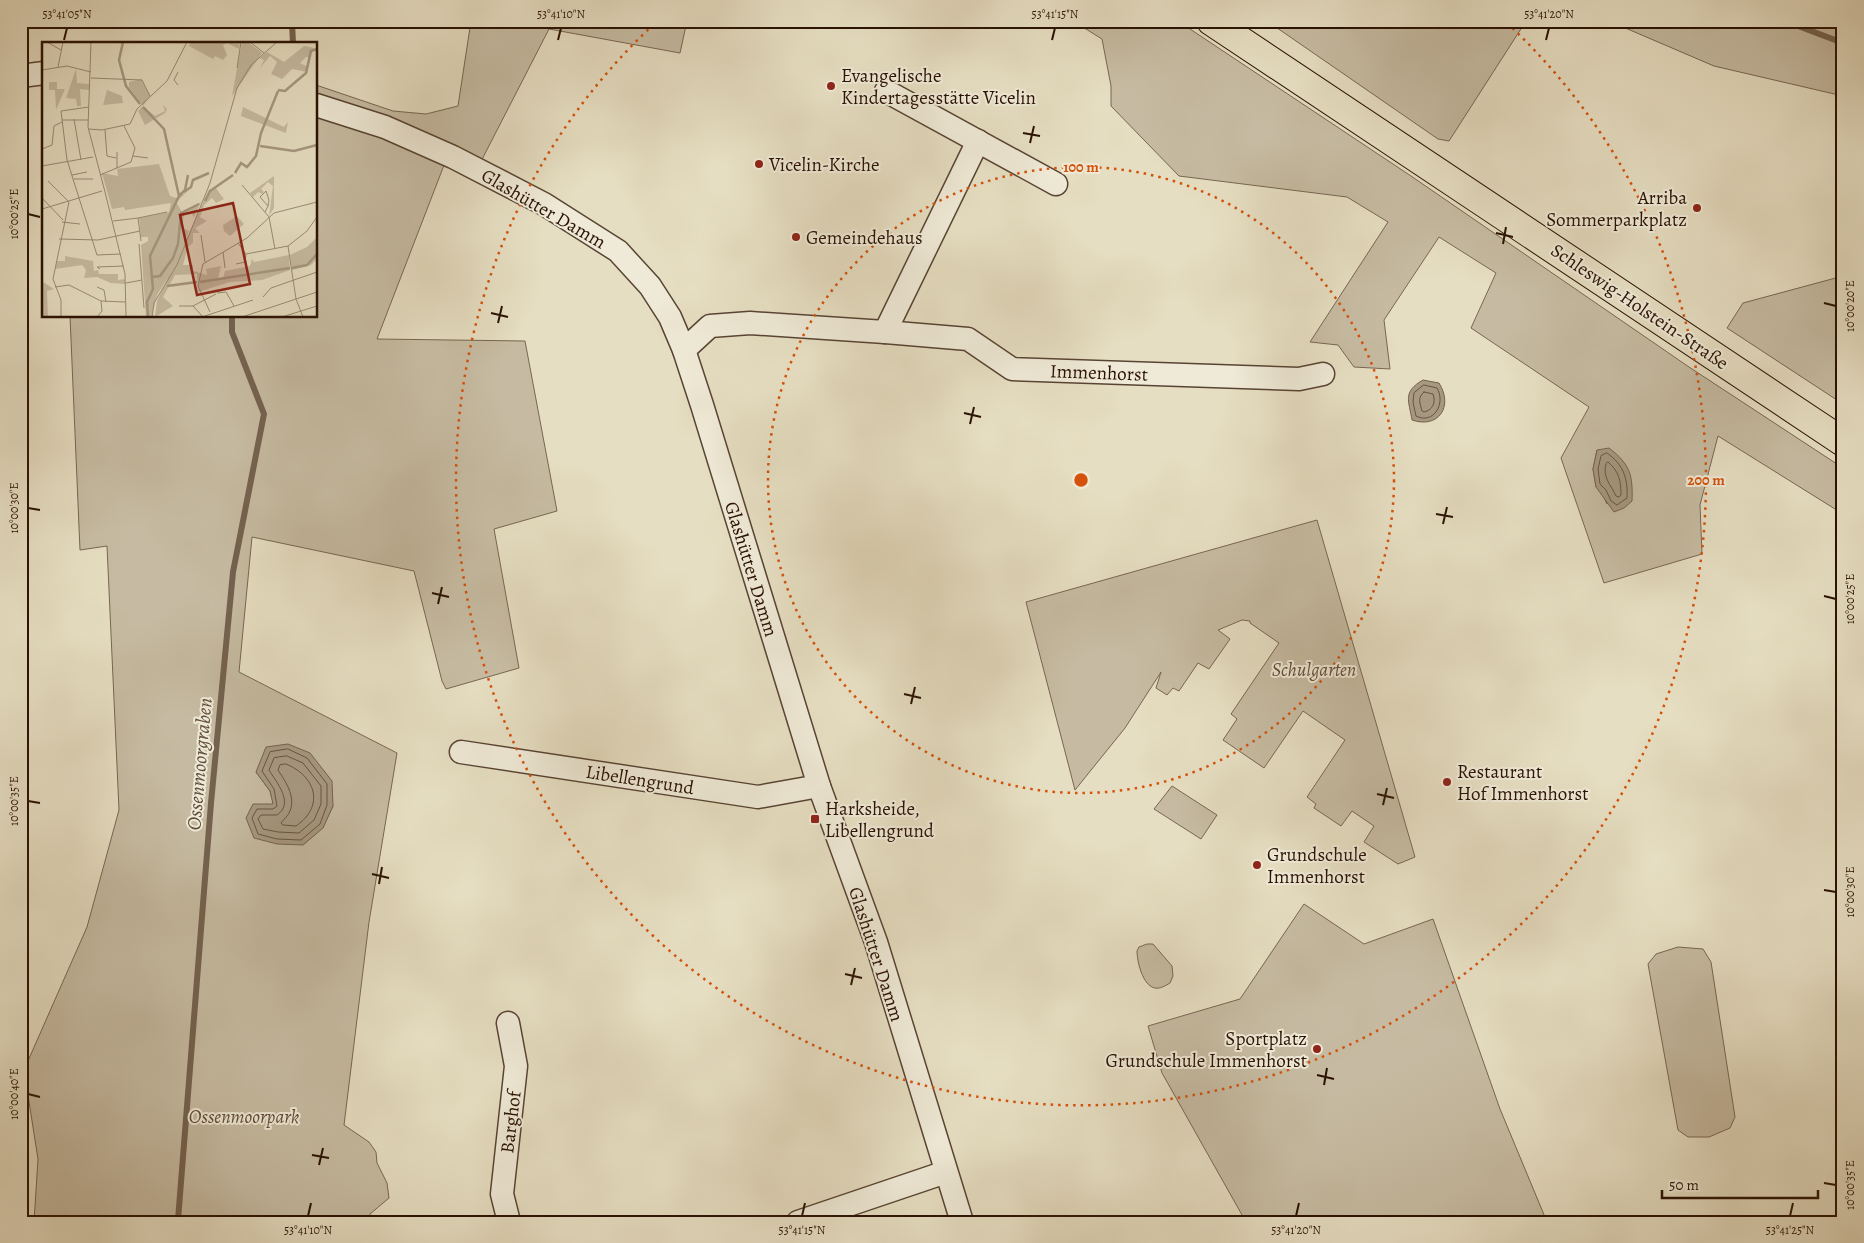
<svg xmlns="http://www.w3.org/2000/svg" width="1864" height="1243" font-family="Alegreya,serif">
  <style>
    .green { fill: #c6bba2; stroke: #786652; fill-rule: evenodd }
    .water { fill: #a69881; stroke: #74624f }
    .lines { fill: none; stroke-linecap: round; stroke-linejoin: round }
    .shore { stroke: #685442; stroke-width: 1 }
    .stream { stroke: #74624f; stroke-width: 6 }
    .street-casing { stroke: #584433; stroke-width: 25 }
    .primary-casing { stroke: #291103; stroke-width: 30 }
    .street { stroke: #efead7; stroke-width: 22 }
    .primary { stroke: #e6dec2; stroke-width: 28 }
    .ticks { fill: none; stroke: #291103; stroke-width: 2 }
    .ring { fill: none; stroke: #d5520b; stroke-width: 2.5; stroke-dasharray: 2.5 5 }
    .poi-dot { fill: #8f2418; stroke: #efead7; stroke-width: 2 }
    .labels { text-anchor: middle; stroke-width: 4; stroke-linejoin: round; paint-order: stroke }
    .poi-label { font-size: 19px; fill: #291103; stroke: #efead7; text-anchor: start }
    .street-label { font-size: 19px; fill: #291103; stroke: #efead7 }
    .park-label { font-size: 19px; font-style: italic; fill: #604c3b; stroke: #efead7 }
    .water-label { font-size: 20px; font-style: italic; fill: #614e3c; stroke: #efead7 }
    .inset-river { fill: none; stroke: #a69881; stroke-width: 2.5 }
    .inset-road { fill: none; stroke: #9a8c76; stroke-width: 1 }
    .view { fill: #8f2418; fill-opacity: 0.15; stroke: #8f2418; stroke-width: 2.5 }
    .inset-edge { fill: none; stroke: #291103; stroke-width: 2.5 }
    .centre { fill: #d5520b; stroke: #efead7; stroke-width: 2.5 }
    .ring-label { font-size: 15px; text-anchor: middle; font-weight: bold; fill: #d5520b; stroke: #efead7; stroke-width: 4; stroke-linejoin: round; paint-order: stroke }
    .neatline { fill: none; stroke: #291103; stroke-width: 2 }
    .ticks-label { font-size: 12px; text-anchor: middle; fill: #291103 }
  </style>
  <rect width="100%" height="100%" fill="#e6dec2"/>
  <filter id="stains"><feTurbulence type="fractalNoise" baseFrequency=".004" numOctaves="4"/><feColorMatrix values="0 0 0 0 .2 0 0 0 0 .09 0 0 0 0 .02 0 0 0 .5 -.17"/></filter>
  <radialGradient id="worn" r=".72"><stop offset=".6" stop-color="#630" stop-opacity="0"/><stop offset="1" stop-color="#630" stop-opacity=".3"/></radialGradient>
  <!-- green -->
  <g class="green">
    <path d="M 471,21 L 687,21 L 680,53 L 549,29 L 475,173 L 446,160 L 377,339 L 525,341 L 557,511 L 494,529 L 519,668 L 446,689 L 442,681 L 414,571 L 252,537 L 239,672 L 397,753 L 369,922 L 344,1125 L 369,1142 L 376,1152 L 377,1163 L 387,1183 L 389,1198 L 370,1214 L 371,1222 L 34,1222 L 38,1159 L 24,1070 L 87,927 L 119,810 L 107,546 L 80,550 L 70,316 L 316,316 L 316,85 L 393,111 L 426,114 L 458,106 ZM 256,772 L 333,806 L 323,827 L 303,845 L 274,805 L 270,791 Z"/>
    <path d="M 1073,21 L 1153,21 L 1157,24 L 1159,21 L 1178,21 L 1411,176 L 1689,367 L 1843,468 L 1843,514 L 1718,436 L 1700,505 L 1702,554 L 1604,583 L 1561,458 L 1589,407 L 1471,328 L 1496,273 L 1439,237 L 1384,320 L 1390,369 L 1354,367 L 1338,345 L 1310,342 L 1388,222 L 1347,197 L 1179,176 L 1111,106 L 1111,86 L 1102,39 ZM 1597,450 L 1607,504 L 1602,493 L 1596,487 L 1593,469 Z"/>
    <path d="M 1267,21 L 1526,21 L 1449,141 L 1438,139 Z"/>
    <path d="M 1609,21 L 1843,21 L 1843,96 L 1714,66 Z"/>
    <path d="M 1843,276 L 1843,404 L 1727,328 L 1743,303 Z"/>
    <path d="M 1317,520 L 1415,857 L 1398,864 L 1364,842 L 1374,826 L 1352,811 L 1341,826 L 1314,808 L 1316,804 L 1307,797 L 1345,740 L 1303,711 L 1264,768 L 1223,740 L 1237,719 L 1231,714 L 1279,643 L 1250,623 L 1250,621 L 1242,620 L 1218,630 L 1230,639 L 1209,669 L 1198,663 L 1179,691 L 1173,688 L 1167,695 L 1156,688 L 1161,672 L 1125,728 L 1075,790 L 1026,602 Z"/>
    <path d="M 1172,786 L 1217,815 L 1201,839 L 1154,809 Z"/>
    <path d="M 1304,904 L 1364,944 L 1433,919 L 1500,1109 L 1547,1222 L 1246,1222 L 1162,1073 L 1148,1026 L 1240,999 Z"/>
    <path d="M 1147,944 L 1153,944 L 1172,966 L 1173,976 L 1170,983 C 1165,986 1160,989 1155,988 C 1143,986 1137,962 1137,951 L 1139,947 Z"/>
    <path d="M 1678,947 L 1703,949 L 1711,962 L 1735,1117 L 1730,1128 L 1709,1137 L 1688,1137 L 1678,1130 L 1648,964 L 1656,954 Z"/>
  </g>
  <!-- water -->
  <g class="water">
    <path d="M 1423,380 L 1439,383 C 1454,407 1438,429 1412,420 C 1409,401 1402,392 1423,380 Z"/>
    <path d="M 1609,448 C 1630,464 1633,475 1632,501 L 1624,508 L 1614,512 L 1596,487 L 1593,469 L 1597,450 Z"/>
    <path d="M 288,744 L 310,753 L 332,781 L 333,806 L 323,828 L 303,845 L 277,844 L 254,838 L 246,818 L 253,804 L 273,804 L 270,791 L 256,772 L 266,747 Z"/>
  </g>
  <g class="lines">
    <!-- shore -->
    <g class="shore">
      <path d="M 1424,385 L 1437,388 C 1446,403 1434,425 1416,416 L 1413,402 L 1414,393 Z"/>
      <path d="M 1424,392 L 1433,394 C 1436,402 1433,410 1424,412 L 1422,411 C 1420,403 1417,398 1424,392 Z"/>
      <path d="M 1607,453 C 1624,465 1628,479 1627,498 L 1617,505 L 1611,501 L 1606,490 L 1600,484 L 1598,469 L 1601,456 Z"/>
      <path d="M 1608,462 C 1619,471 1621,481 1621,495 L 1619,497 L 1616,496 C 1611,485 1602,477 1606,464 Z"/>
      <path d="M 288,749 L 307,758 L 327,784 L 327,805 L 320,824 L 301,840 L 277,839 L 258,834 L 252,818 L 257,809 L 273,809 L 277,806 L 274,789 L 262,771 L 270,752 Z"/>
      <path d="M 287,756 L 303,763 L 321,786 L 321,804 L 314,820 L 299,833 L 278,832 L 263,829 L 258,819 L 261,815 L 277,815 C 295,803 276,782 269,770 L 274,758 Z"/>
      <path d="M 286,764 C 316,776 325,806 296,826 L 283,825 L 281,823 C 284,819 288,816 290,811 C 296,796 285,781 278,770 L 280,765 Z"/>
    </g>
    <!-- stream -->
    <g class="stream">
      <path d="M 292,21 L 293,44"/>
      <path d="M 1785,21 L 1843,43"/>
      <path d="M 180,1222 L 178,1220 L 211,803 L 233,572 L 264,414 L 232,332 L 232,316"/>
    </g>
    <!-- street casing -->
    <g class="street-casing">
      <g id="street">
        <path d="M 21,76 L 44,73"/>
        <path d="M 886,91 L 1056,184"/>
        <path d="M 316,105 L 385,127 L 453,157 L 544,204 L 618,251 L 650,286 L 670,317 L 684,350 L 702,405 L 819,786 L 876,942 L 962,1222"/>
        <path d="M 885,332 L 978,141"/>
        <path d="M 684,350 L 710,326 L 750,323 L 885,332 L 968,339 L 1012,369 L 1299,379 L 1323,374"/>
        <path d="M 461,752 L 758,797 L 819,786"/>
        <path d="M 508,1023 L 516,1066 L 502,1194 L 509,1222"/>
        <path d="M 798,1222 L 946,1172"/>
      </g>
    </g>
    <!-- primary casing -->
    <g class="primary-casing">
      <path id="primary" d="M 1211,21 L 1843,442"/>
    </g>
    <!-- street -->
    <use href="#street" class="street"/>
    <!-- primary -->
    <use href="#primary" class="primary"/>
  </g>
  <!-- ticks -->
  <path class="ticks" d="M 64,40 L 67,28M 558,40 L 561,28M 1052,40 L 1055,28M 1546,40 L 1549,28M 1023,133 L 1040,136M 1030,143 L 1034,126M 28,214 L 40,217M 1496,233 L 1513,237M 1503,244 L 1506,227M 1824,303 L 1836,306M 491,313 L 508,317M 498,323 L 502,306M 964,413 L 981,417M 970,424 L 974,407M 28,508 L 40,510M 1436,514 L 1453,517M 1443,524 L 1447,507M 432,593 L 449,597M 1824,596 L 1836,599M 438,604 L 442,587M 904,694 L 921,698M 911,704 L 915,687M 1377,794 L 1394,798M 28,801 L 40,803M 1383,805 L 1387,788M 372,874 L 389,878M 379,884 L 382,867M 1824,890 L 1836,892M 845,974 L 862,978M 851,985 L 855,968M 1317,1075 L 1334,1079M 1324,1085 L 1327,1068M 28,1094 L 40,1097M 312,1155 L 329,1158M 319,1165 L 323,1148M 1824,1183 L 1836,1185M 308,1216 L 311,1203M 802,1216 L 805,1203M 1296,1216 L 1299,1203M 1790,1216 L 1793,1203"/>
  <!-- distance rings -->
  <g class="ring">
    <circle cx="1081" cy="480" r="313"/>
    <path d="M1507 23A625 625 0 1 1 655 23"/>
  </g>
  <!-- markers -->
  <g class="poi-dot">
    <circle cx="831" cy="86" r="5"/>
    <circle cx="759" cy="164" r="5"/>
    <circle cx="1697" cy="208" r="5"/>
    <circle cx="796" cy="237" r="5"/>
    <circle cx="1447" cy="782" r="5"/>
    <rect x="810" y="814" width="10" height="10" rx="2.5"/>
    <circle cx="1257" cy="865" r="5"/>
    <circle cx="1317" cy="1049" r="5"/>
  </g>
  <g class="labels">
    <!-- poi labels -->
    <g class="poi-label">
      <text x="841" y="82">Evangelische<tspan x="841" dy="22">Kindertagesstätte Vicelin</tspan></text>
      <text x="769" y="171">Vicelin-Kirche</text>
      <text x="1687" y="204" text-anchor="end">Arriba<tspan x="1687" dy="22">Sommerparkplatz</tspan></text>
      <text x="806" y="244">Gemeindehaus</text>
      <text x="1457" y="778">Restaurant<tspan x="1457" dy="22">Hof Immenhorst</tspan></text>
      <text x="825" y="815">Harksheide,<tspan x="825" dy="22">Libellengrund</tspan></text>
      <text x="1267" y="861">Grundschule<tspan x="1267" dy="22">Immenhorst</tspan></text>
      <text x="1307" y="1045" text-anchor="end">Sportplatz<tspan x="1307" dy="22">Grundschule Immenhorst</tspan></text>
    </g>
    <!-- street labels -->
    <g class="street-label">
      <text transform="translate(544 208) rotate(30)" y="7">Glashütter Damm</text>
      <text transform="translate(1640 306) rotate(34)" y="7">Schleswig-Holstein-Straße</text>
      <text transform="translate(1099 372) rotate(2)" y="7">Immenhorst</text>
      <text transform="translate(752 569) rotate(73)" y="7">Glashütter Damm</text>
      <text transform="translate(640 779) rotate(9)" y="7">Libellengrund</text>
      <text transform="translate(877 954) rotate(72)" y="7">Glashütter Damm</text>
      <text transform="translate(510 1122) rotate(-83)" y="7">Barghof</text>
    </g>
    <!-- park labels -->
    <g class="park-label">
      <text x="1314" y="676">Schulgarten</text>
      <text x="244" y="1123">Ossenmoorpark</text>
    </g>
    <!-- water labels -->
    <g class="water-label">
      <text transform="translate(199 764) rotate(-85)" y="7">Ossenmoorgraben</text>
    </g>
  </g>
  <!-- overview -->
  <g transform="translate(42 42)">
    <rect width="275" height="275" fill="#e6dec2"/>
    <path d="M 149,0 L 164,1 L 198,0 L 197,7 L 185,1 L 181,3 L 185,13 L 181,18 L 173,14 L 171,17 L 147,4 ZM 200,0 L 206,0 L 220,11 L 190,54 ZM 262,4 L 272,6 L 268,15 L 264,15 L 258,21 L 266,25 L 265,30 L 250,27 L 240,37 L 229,32 L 235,20 L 228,14 L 218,26 L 222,18 L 218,16 L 225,10 L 242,20 ZM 34,27 L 35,41 L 47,42 L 47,48 L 38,47 L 39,64 L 35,64 L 34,57 L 24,56 ZM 99,37 L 108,54 L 101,64 L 113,74 L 123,69 L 121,63 L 125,67 L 123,71 L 103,83 L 96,69 L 101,64 L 87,45 L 87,40 ZM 7,40 L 15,40 L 15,47 L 23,47 L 14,68 L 13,48 L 7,48 ZM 65,48 L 80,54 L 81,61 L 61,63 ZM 201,65 L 242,85 L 246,80 L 244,91 L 199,74 ZM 117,122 L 128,154 L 134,156 L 145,150 L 134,160 L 140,170 L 159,160 L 152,175 L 148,169 L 142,171 L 140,186 L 147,189 L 133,224 L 115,253 L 109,275 L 104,275 L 99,203 L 106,199 L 106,195 L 99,195 L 97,176 L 127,170 L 129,161 L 83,168 L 82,165 L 70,167 L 60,131 L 76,134 L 75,127 ZM 232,134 L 232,166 L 227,174 L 231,144 L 226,140 L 219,147 L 222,150 L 220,152 L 216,150 L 211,155 L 208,151 ZM 173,145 L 182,157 L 174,161 L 170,156 L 162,163 L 158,175 L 165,179 L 153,186 L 158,191 L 151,191 L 151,201 L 146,205 L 141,223 L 151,223 L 151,229 L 165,233 L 164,227 L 179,224 L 176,237 L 181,236 L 183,229 L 208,224 L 210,217 L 212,220 L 247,213 L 248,228 L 220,238 L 188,240 L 156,250 L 155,232 L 133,233 L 121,255 L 131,264 L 113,275 L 115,259 L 167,148 ZM 195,174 L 202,182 L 188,194 L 182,189 L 181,183 ZM 275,195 L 275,217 L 269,223 L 250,228 L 248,213 L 265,205 ZM 23,214 L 51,219 L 52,229 L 56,228 L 57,232 L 76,232 L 76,238 L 83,237 L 83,242 L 69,241 L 55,235 L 42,236 L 44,228 L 40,223 L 13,227 L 15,219 L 23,219 ZM 0,233 L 1,240 L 12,247 L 5,249 L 6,275 L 0,275 Z" fill="#c6bba2"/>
    <path class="inset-river" d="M 81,0 L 77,18 L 84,44 L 98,62M 236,48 L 243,49 L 264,31 L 269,9 L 275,7M 101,65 L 122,87 L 137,154 L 108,214 L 111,247 L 105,260 L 106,275M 218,104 L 252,109 L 275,103M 193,131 L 199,121 L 205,125 L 214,114 L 219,91 L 236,49M 142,150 L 149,145 L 151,138 L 167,131M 137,154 L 143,148 L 146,133M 163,159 L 168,149 L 191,133M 250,226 L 265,223 L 275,212M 110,235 L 118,234 L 131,216 L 136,202 L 139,171 L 157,162M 158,240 L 248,226M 125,244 L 155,240"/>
    <path class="inset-road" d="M 5,0 L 19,8M 49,0 L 46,85 L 63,150M 208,0 L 222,11M 16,25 L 21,0M 195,26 L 199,0M 0,28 L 25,24 L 49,30M 136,30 L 132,38 L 136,43M 49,36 L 100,38 L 108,54M 47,65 L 19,69 L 25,118 L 55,213 L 79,212M 32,77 L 39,118M 20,78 L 46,78M 46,87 L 60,88 L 88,82 L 95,67 L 125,39 L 145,0M 63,88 L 65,114 L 74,116M 0,107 L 10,103 L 12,84 L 20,80M 75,110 L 75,126M 91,114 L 106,116M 0,124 L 51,115M 30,133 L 45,130M 58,133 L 89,120 L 93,106 L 82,84M 32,137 L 51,137M 6,139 L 27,160 L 11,237 L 19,258 L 19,275M 200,143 L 227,175 L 233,207M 63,150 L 83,232 L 84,275M 0,156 L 21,178M 0,167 L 60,149M 223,170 L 226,164 L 227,158 L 224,149 L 218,155 L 226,164M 96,176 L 125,170M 71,179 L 96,176 L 99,199M 20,180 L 38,182M 159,193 L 163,220M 17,197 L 56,198 L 98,189M 196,201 L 204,212 L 246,204 L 265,189 L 275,175M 97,202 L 102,266M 246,204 L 254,257 L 261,275M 181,210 L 183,226M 194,222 L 203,220 L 204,212M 58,227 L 55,225 L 82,224M 84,241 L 100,238M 13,245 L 27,243 L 59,259 L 83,260M 55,245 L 62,248 L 64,260M 175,251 L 184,250 L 192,264M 221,255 L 229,246 L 275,230M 137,264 L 151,264 L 161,275M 151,264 L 174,252M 168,270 L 156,244 L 161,222 L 205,196 L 232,171 L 275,160M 55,275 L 60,269 L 59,259M 110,275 L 112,261 L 135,223 L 168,141 L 195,46 L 209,23 L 235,0M 160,275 L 211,258M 200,275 L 275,250M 240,275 L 275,264"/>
    <path class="view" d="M 191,161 L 208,242 L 155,253 L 138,173 Z"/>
    <rect width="275" height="275" class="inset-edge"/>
  </g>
  <circle cx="1081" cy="480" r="8" class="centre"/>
  <g class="ring-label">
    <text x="1081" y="172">100 m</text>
    <text x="1706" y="485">200 m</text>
  </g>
  <!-- margin -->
  <rect width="1864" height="1243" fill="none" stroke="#e6dec2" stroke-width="55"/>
  <!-- scale -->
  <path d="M1662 1190v8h156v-8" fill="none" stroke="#291103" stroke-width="2.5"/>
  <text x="1669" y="1190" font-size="15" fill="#291103" stroke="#efead7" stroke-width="4" paint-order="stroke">50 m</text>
  <rect x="28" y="28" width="1808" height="1188" class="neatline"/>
  <g class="ticks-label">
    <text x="67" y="18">53°41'05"N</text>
    <text x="561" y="18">53°41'10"N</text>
    <text x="1055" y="18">53°41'15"N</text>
    <text x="1549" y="18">53°41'20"N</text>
    <text transform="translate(14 214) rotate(-90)" y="4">10°00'25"E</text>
    <text transform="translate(1850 306) rotate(-90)" y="4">10°00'20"E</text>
    <text transform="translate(14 508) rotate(-90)" y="4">10°00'30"E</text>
    <text transform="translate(1850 599) rotate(-90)" y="4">10°00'25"E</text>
    <text transform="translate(14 801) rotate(-90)" y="4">10°00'35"E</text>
    <text transform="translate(1850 892) rotate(-90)" y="4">10°00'30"E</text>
    <text transform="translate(14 1094) rotate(-90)" y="4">10°00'40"E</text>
    <text transform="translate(1850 1185) rotate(-90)" y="4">10°00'35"E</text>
    <text x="308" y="1234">53°41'10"N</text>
    <text x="802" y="1234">53°41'15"N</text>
    <text x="1296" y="1234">53°41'20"N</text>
    <text x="1790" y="1234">53°41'25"N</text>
  </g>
  <rect width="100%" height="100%" filter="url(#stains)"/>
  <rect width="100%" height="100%" fill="url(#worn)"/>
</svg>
